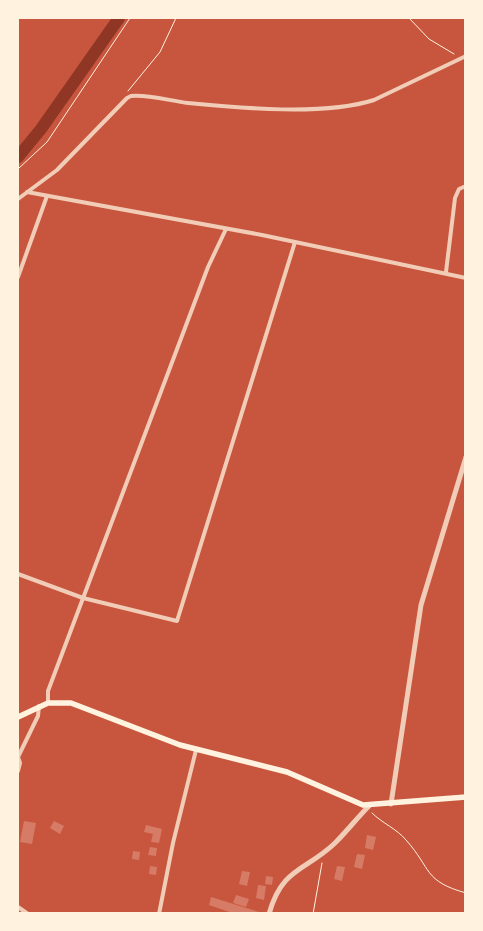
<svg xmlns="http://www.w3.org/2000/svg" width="483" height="931" font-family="Montserrat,sans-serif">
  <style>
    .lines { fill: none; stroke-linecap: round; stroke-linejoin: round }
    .river { stroke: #8f3625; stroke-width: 12 }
    .building { fill: #d67c66 }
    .path { stroke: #fff3e0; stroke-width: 1 }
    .minor { stroke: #f1ccb7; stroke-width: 4 }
    .tertiary { stroke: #f1ccb7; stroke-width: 5 }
    .secondary { stroke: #fff3e0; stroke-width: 5.5 }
  </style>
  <rect width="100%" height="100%" fill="#c8553d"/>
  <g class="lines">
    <!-- river -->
    <path class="river" d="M 18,157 L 41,129 L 119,18"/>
  </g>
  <!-- building -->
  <g class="building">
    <path d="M 24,821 L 36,823 L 32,844 L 20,842 Z"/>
    <path d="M 54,821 L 64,826 L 60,834 L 50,828 Z"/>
    <path d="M 146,825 L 162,829 L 159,843 L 151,842 L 153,834 L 144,832 Z"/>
    <path d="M 367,835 L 376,837 L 373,850 L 365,848 Z"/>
    <path d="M 150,847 L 157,848 L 156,856 L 148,855 Z"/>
    <path d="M 133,851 L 140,852 L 139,860 L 132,859 Z"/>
    <path d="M 357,854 L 365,855 L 362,869 L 354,867 Z"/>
    <path d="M 150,866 L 157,867 L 156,875 L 149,874 Z"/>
    <path d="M 337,866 L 345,867 L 342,881 L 334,879 Z"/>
    <path d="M 242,871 L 250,872 L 247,886 L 239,884 Z"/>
    <path d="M 266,876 L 273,877 L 272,885 L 265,884 Z"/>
    <path d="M 258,885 L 266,886 L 264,900 L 256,898 Z"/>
    <path d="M 236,895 L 249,899 L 246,907 L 233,903 Z"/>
    <path d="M 211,897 L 262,913 L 262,914 L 235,914 L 209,905 Z"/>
  </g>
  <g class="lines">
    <!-- path -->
    <g class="path">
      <path d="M 409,18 L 429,39 L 454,54"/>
      <path d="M 128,91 L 160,52 L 176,18"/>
      <path d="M 18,169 L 47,142 L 130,18"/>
      <path d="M 372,813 C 382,823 397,829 406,840 C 432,869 423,881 466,893"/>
      <path d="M 313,914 L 322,863"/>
    </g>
    <!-- minor -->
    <g class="minor">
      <path d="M 27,192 L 262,235 L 466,278"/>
      <path d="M 18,199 L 57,170 L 127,98 L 131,96 C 146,94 171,101 188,103 C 240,108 324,116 374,100 L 466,56"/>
      <path d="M 446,272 L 455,198 L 459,189 L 466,186"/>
      <path d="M 18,277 L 47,196"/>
      <path d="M 18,574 L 83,598 L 177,621 L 295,242"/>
      <path d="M 48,703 L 48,691 L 208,267 L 226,229"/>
      <path d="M 18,771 L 20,763 L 18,757 L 38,716 L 39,706"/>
      <path d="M 18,907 L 28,914"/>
      <path d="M 159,914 L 173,843 L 196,750"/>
    </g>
    <!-- tertiary -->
    <g class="tertiary">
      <path d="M 391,804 L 421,605 L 466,457"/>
      <path d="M 269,914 C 282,867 306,871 335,843 C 347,831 357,818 369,806"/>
    </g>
    <!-- secondary -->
    <path class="secondary" d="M 18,717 L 48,703 L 71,703 L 180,745 L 287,772 L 363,805 L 466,797"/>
  </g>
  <!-- border -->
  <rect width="483" height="931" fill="none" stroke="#fff3e0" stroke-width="38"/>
</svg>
